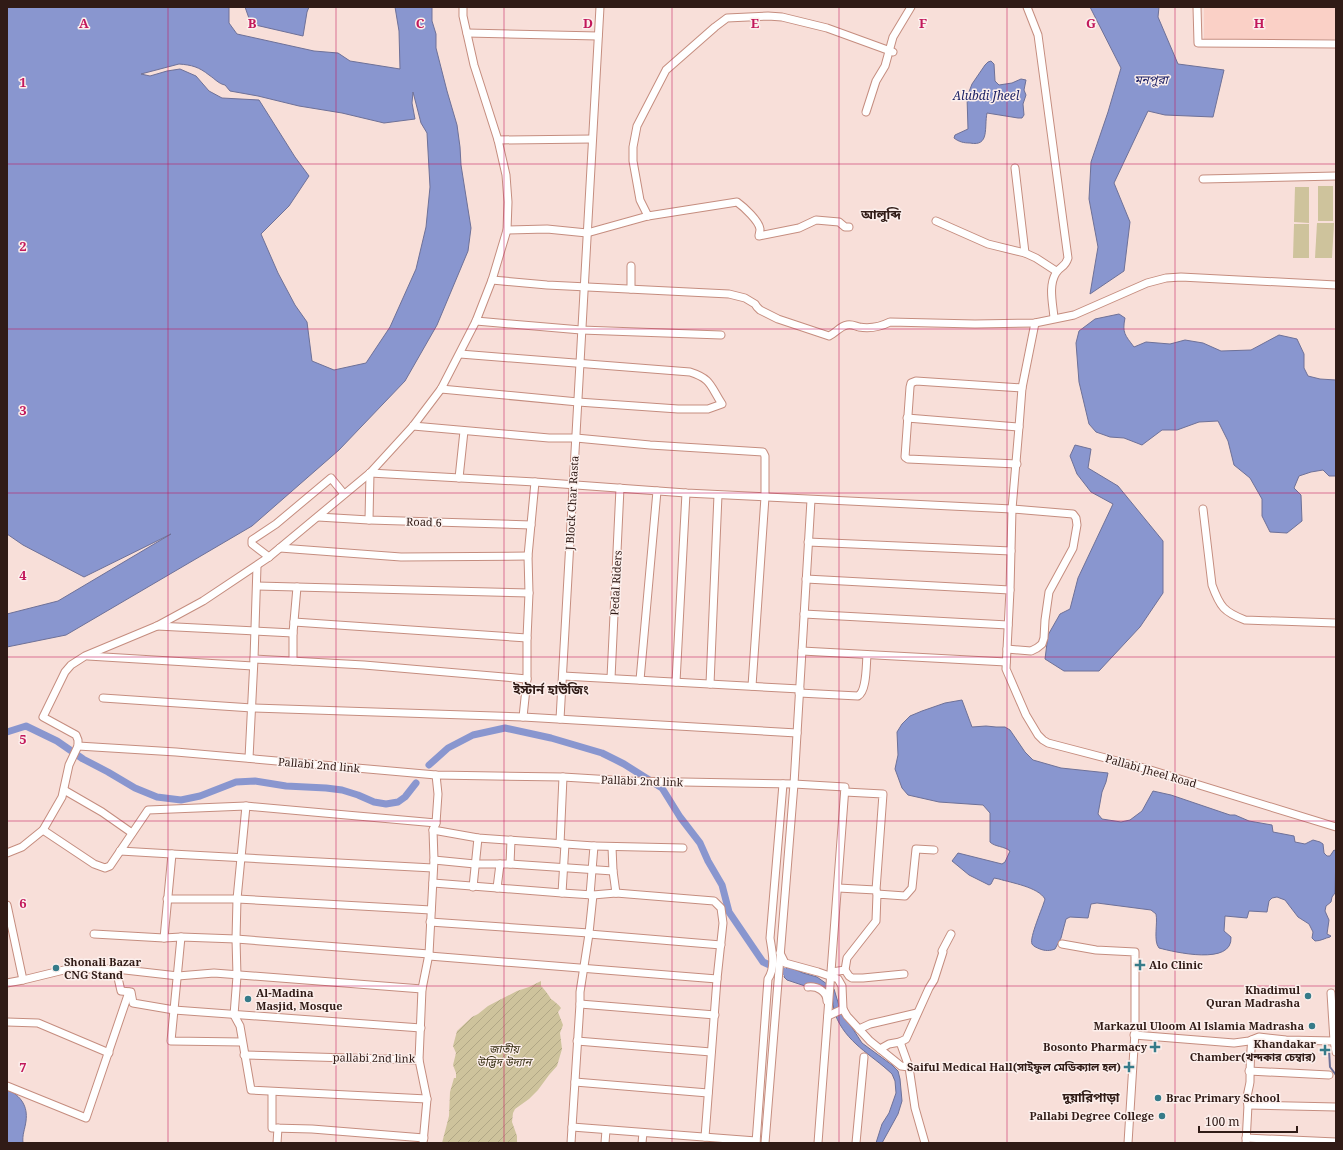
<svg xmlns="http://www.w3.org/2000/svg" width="1343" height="1150" font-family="'Noto Serif','Noto Sans Bengali',serif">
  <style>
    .built { fill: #fad0c6 }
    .park { fill: #cec39c }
    .garden { fill: url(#garden-furrows) }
    .water { fill: #8996cf; stroke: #6e7198; fill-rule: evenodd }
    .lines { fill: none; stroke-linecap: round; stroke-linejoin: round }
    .stream { stroke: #6e7198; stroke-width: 2 }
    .canal { stroke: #8996cf; stroke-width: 7 }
    .minor-casing { stroke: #c58d7f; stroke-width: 9 }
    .minor { stroke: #fff; stroke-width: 7 }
    .grid { fill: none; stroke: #c2185b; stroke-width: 1; stroke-opacity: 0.55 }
    .poi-dot { fill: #367b89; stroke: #fcefec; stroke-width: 1.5 }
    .labels { text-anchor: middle; stroke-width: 3; stroke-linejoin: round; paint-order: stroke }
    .street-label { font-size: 11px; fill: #301b16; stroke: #fcefec }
    .poi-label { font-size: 11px; font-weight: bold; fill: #301b16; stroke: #fcefec; text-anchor: end }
    .park-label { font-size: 11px; font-style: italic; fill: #342c0f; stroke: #fcefec }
    .water-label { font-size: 12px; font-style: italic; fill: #1f2467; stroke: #fcefec }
    .quarter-label { font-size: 13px; font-weight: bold; fill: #301b16; stroke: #fcefec }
    .grid-label { font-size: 13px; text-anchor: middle; font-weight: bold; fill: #c2185b; stroke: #fcefec; stroke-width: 3; stroke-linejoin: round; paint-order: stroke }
  </style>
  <defs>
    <pattern id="garden-furrows" width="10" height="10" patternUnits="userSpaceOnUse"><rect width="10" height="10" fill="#cec39c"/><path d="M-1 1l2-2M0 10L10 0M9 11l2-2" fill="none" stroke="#b1a786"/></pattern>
  </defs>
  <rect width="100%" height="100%" fill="#f8dfd9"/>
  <!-- built -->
  <rect class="built" x="1204" y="7" width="132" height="32"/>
  <!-- park -->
  <g class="park">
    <rect x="1318" y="186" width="15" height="35"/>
    <path d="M 1295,187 L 1309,187 L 1309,223 L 1294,222 Z"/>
    <path d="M 1317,223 L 1334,223 L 1332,258 L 1315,258 Z"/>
    <path d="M 1294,224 L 1309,224 L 1309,258 L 1293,258 Z"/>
  </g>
  <!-- garden -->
  <path class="garden" d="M 541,981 L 541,986 C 545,990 548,994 551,999 C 555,1002 558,1004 561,1008 L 558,1012 L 563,1025 L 560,1033 L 562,1049 L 557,1066 L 549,1075 L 538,1090 L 529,1099 L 515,1109 L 513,1113 L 512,1122 L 517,1136 L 517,1143 L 442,1143 L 449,1116 L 450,1092 L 454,1078 L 456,1078 L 456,1073 L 453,1065 L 456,1053 L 453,1046 L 457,1031 L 472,1017 L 478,1014 L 488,1006 L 517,991 L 529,987 Z"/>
  <!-- water -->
  <g class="water">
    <path d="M 7,7 L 229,7 L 229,23 L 237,34 L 314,51 L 338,53 L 350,61 L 400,69 L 399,31 L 395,7 L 432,7 L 432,21 L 436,34 L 436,48 L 447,91 L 457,125 L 460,147 L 461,165 L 471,228 L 468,251 L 437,325 L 405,381 L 339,450 L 252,526 L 66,635 L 7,647 L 7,614 L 58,601 L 171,534 L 84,577 L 23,545 L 7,534 ZM 179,64 C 192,65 199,67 209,75 C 215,79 219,84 225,85 L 230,91 L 258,96 L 299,106 L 342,113 L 384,123 L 415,119 L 412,103 L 413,92 L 421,123 L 427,133 L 430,187 L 426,227 L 416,269 L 390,327 L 366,363 L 334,370 L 312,361 L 307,322 L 295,305 L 278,273 L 261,234 L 289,206 L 309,176 L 295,157 L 259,100 L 222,98 L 209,91 L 196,76 L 180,69 L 167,71 L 150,76 L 141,74 Z"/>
    <path d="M 245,7 L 309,7 L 307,12 L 303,36 L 251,24 Z"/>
    <path d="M 1090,7 L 1159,7 L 1158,17 L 1178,64 L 1224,70 L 1213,117 L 1165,115 L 1148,111 L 1114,183 L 1130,222 L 1124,271 L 1090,294 L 1098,247 L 1089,199 L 1091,162 L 1108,112 L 1121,68 Z"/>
    <path d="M 991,61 L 994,64 L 995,81 L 999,85 L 1012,83 L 1021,79 L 1026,80 L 1024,90 L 1026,95 L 1023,104 L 1024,115 L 1022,118 L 1018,118 L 987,113 C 984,127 990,147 970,143 C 964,143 959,142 954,138 L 955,135 L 968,129 L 967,97 L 972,84 L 985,65 L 988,62 Z"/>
    <path d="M 1119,314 L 1125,318 C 1122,333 1125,335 1134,347 L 1146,342 L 1170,344 L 1185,340 L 1203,343 L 1221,351 L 1251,350 L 1279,335 L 1297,339 L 1304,354 L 1304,368 L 1308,376 L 1320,379 L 1336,380 L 1336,476 L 1329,476 L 1323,470 L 1311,472 L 1299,476 L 1294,488 L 1301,495 L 1302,521 L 1287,533 L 1270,532 L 1262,516 L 1262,499 L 1250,478 L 1234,465 L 1228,441 L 1218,421 L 1199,422 L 1177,430 L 1162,430 L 1142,445 L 1124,438 L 1110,437 L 1096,432 L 1089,424 L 1079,382 L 1076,343 L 1079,331 L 1095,319 Z"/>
    <path d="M 1075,445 L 1091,449 L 1088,468 L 1118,486 L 1163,541 L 1163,593 L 1140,627 L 1099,671 L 1064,671 L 1045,659 L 1048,635 L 1060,614 L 1070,609 L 1078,578 L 1113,504 L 1091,492 L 1077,474 L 1070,456 Z"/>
    <path d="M 962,700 L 972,727 L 986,726 L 996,727 L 1005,727 L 1010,730 L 1025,752 L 1033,760 L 1061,768 L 1108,773 L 1106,782 L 1102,792 L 1098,814 L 1102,819 L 1121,822 L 1130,820 L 1142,811 L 1153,791 L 1171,795 L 1230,815 L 1235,815 L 1249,821 L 1272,825 L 1273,832 L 1294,836 L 1295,842 L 1305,844 L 1313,840 L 1320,842 L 1323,844 L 1324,853 L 1327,856 L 1330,856 L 1334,850 L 1336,851 L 1335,893 L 1332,897 L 1331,902 L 1326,906 L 1325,911 L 1329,920 L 1327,934 L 1331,936 L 1330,937 C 1325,938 1321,941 1315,941 L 1312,938 L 1313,932 L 1309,924 L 1298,917 L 1285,900 L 1277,897 L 1272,898 L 1269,901 L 1267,912 L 1249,911 L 1247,918 L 1225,916 L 1224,931 L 1231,937 C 1233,966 1174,952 1159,948 C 1153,941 1158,923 1156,914 L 1151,910 L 1097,903 L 1091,904 L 1088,918 L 1070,917 L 1066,919 L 1061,938 L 1055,949 C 1050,951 1045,951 1040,949 C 1037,948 1033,946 1032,944 C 1029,938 1043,907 1045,899 C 1038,887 1012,883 999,879 L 994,878 L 991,884 L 989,885 L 969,875 L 952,861 L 958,853 L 1002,864 L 1005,862 L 1010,851 C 1004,846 995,847 990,842 L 990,813 L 983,805 L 939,802 L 908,795 L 902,788 L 895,769 L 898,755 L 897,732 L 902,724 L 910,716 L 922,711 L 945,703 Z"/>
    <path d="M 787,966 L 803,973 L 817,977 L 834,989 L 840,1009 L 862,1043 L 892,1065 L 898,1071 L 900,1079 L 902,1101 L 898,1114 L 882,1143 L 876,1143 L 882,1124 L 889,1113 L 896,1093 L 895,1081 L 892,1074 C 871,1054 846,1043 835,1014 C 833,1008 833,1001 832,995 L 787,980 L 784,977 Z"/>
    <path d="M 7,1089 C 21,1096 28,1106 26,1121 C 25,1129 22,1135 23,1143 L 7,1143 Z"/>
  </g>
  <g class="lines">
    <!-- stream -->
    <path class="stream" d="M 1329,1050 L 1330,1067 L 1336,1075"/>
    <!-- canal -->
    <g class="canal">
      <path d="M 7,732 L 26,726 L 57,741 L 83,759 L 108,772 L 135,788 L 157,797 L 181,800 L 200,796 L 236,782 L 255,781 L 286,786 L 326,788 L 342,790 L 358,795 L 374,802 L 386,804 L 398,802 L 405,797 L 416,783"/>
      <path d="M 429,765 L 448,748 L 473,735 L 505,728 L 551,738 L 602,753 L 624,764 L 662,788 L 680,817 L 700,843 L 708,861 L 722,885 L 729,912 L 763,962 L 794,976"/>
    </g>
    <!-- minor casing -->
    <g class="minor-casing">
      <g id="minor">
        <path d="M 1027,7 L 1038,35 L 1068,258 C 1065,268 1060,266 1056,273 C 1048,286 1053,304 1054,318"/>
        <path d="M 1197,7 L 1198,43 L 1336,44"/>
        <path d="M 467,33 L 598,36"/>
        <path d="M 866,112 L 876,81 L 885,66 L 893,37 L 911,7"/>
        <path d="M 498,140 L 592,139"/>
        <path d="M 1015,168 L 1025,253"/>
        <path d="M 1203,179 L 1336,176"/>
        <path d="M 648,216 L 640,200 L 633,161 L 633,147 L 637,126 L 666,70 L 715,27 L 727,18 L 768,16 L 782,17 L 827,28 L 893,52"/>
        <path d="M 936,221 L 988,244 L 1025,253 L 1036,258 L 1056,271"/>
        <path d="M 507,230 L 547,229 L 587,233 L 648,216 L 737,202 C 744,207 759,221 760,229 C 760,232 759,234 759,236 L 799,228 L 816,220 L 839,222 L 845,227 L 849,227"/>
        <path d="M 492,280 L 547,285 L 729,294 L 745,298 L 755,304 L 757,307 L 760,310 L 778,319 L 829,336 C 836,333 840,326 847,325 C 852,324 855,326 859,327 C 871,329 880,327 890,322 L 975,324 L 1035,323 L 1074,315 L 1147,283 L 1166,278 L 1181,277 L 1336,285"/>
        <path d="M 631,289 L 631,266"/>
        <path d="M 476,321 L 581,330 L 721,335"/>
        <path d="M 1035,323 L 1022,388 L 1019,427 L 1012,509 L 1010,590 L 1006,669 L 1026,715 L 1038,735 L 1043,740 L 1048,743 L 1144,768 L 1336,827"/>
        <path d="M 441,389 L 578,402 L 678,409 L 708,409 L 722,404 C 710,386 712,379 690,372 L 460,354"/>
        <path d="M 907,418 L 1019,427"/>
        <path d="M 413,426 L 549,438 L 576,438 L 650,445 L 763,452 L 765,456 L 765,497 L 752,686"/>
        <path d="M 1017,464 L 908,459 L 905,457 L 910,387 L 911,383 L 916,381 L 1022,388"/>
        <path d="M 370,473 L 535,482 L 686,493 L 1012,509 L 1073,514 L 1076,518 L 1077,525 L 1073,548 L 1049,592 L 1045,620 L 1044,638 L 1042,644 L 1037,648 L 1031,651 L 1007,649"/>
        <path d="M 459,478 L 464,431"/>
        <path d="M 1203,509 L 1212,585 C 1220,607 1224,612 1245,620 L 1336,623"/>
        <path d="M 318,517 L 369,520 L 531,525"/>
        <path d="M 369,520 L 370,473"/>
        <path d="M 808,542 L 1011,551"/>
        <path d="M 280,548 L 401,557 L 528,556"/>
        <path d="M 269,557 L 252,544 L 252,540 L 276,524 L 331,478 L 344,494"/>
        <path d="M 806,579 L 1010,590"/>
        <path d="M 257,586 L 529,593"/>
        <path d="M 804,614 L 1008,625"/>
        <path d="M 294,622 L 527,638"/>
        <path d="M 157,626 L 293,633"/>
        <path d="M 802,651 L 1006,662"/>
        <path d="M 88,656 L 253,666"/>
        <path d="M 254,659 L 364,665 L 527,679"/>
        <path d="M 293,661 L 293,633 L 297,587"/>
        <path d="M 563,676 L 800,689"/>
        <path d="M 611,678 L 620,488"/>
        <path d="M 640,680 L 657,491"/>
        <path d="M 676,682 L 686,493"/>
        <path d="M 710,684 L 718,495"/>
        <path d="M 799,693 L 858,696 C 867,691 866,665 867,655"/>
        <path d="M 103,698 L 252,708 L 523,717 L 797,733"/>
        <path d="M 523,717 L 527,679 L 527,638 L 529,593 L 528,556 L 535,482"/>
        <path d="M 560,719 L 600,7"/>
        <path d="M 78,746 L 176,752 L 436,775 L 563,777 L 629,781 L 794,784 L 845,787 L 818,1143"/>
        <path d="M 249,758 L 254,659 L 257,566"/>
        <path d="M 64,790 L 102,812 L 132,833"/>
        <path d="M 845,792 L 883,794 L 876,890"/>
        <path d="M 246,806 L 237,899 L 236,939 L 237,976 L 234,1015 L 240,1026 L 251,1090 L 427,1099"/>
        <path d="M 43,830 L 94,864 L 105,868 L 110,866 L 148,810 L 246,806 L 436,823"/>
        <path d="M 433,830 L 478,838 L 594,846 L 590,895"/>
        <path d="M 560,844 L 563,777"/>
        <path d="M 594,846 L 683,848"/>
        <path d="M 612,847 L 613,871 L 616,893"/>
        <path d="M 120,851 L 172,854"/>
        <path d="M 7,853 L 22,847 L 43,830 L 62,797 L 69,765 L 78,746 L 78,740 L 76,735 L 43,717 L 65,672 L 71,665 L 85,656 L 157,626 L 203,601 L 269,557 L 370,473 L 413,426 L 441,389 L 476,321 L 492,280 L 507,230 L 508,202 L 506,175 L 498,140 L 474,65 L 463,16 L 463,7"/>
        <path d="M 434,860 L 475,864 L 510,864 L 511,840"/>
        <path d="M 510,864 L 613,871"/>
        <path d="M 433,883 L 562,893 L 593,895 L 616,893 L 714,901 L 721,908 L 723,923 L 717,979 L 705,1137"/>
        <path d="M 473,887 L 478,838"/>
        <path d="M 497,888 L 500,864"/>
        <path d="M 838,888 L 876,890 L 877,894"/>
        <path d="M 562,893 L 565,844"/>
        <path d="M 167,899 L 237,899 L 431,910"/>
        <path d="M 7,905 L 23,980"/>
        <path d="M 430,922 L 589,933 L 589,934 L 721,945"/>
        <path d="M 589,933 L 593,895"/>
        <path d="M 94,934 L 164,938 L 181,937 L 236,939 L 429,954"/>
        <path d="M 181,937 L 171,1041 L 242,1042"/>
        <path d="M 164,938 L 172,854 L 433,868"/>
        <path d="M 1062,944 L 1096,950 L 1135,952 L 1135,1032 L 1128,1143"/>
        <path d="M 780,953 L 785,963 L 818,972 L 838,979 L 842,986 L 843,1009 L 847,1016 L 870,1041 L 901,1066 L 909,1067"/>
        <path d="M 429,956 L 717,979"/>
        <path d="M 116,969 L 121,991 L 131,992 L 133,1003 L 174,1010 L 421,1028"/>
        <path d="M 845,970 L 849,976 L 852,978 L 863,978 L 904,974"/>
        <path d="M 832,972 L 845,970 L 847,958 L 876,921 L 877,894 L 905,896 L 912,888 L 916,849 L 934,850"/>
        <path d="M 7,983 L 23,980 L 68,969 L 116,969 L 178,976 L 214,973 L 422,989"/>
        <path d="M 808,987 C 817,986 827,991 827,1001"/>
        <path d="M 1331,993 L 1334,1041"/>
        <path d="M 580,1004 L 715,1015"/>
        <path d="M 828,1016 L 843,1009"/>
        <path d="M 7,1022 L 38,1023 L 109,1053"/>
        <path d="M 859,1029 L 870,1024 L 917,1013"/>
        <path d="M 1134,1035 L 1234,1043 L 1249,1041 L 1259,1037 L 1286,1040 L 1334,1041 L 1336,1052"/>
        <path d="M 577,1041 L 711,1052"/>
        <path d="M 900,1042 L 906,1039 L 929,988 L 934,980 L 943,952 L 942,951 L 951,934"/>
        <path d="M 880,1049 L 889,1044 L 900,1042 L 909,1067 L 915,1108 L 925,1143"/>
        <path d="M 244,1055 L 419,1060"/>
        <path d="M 1249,1071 L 1329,1075"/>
        <path d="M 575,1082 L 708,1093"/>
        <path d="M 7,1086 L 86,1118 L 129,992"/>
        <path d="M 272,1092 L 272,1128 L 312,1129 L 424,1138"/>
        <path d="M 1248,1105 L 1336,1107"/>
        <path d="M 572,1127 L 756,1141"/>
        <path d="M 1246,1138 L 1336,1142"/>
        <path d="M 277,1143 L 278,1128"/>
        <path d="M 423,1143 L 427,1099 L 419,1060 L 422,989 L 429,954 L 434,860 L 433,830 L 436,823 L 438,794 L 436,775"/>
        <path d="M 571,1143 L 580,1004 L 580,992 L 589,934"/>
        <path d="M 605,1143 L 606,1130"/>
        <path d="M 642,1143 L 643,1133"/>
        <path d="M 756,1143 L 768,979 C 776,967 772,951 770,938 L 783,784"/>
        <path d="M 765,1143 L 794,784 L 811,500"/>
        <path d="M 856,1143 L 864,1057"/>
        <path d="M 1246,1143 L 1248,1105 C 1245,1098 1249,1090 1250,1082 C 1250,1068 1250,1054 1252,1040"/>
      </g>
    </g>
    <!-- minor -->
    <use href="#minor" class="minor"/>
  </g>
  <!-- grid -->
  <path class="grid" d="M 168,7 L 168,1143M 336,7 L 336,1143M 504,7 L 504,1143M 672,7 L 672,1143M 839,7 L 839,1143M 1007,7 L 1007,1143M 1175,7 L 1175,1143M 7,164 L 1336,164M 7,329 L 1336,329M 7,493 L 1336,493M 7,657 L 1336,657M 7,821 L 1336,821M 7,986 L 1336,986"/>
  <!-- markers -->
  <g class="poi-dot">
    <path d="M1138 959h4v4h4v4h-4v4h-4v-4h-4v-4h4z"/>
    <circle cx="56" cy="968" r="4"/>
    <circle cx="1308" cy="996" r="4"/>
    <circle cx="248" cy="999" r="4"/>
    <circle cx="1312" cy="1026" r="4"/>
    <path d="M1153 1041h4v4h4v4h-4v4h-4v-4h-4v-4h4z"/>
    <path d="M1323 1044h4v4h4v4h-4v4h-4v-4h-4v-4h4z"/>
    <path d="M1127 1061h4v4h4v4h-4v4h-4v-4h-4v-4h4z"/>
    <circle cx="1158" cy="1098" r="4"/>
    <circle cx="1162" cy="1116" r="4"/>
  </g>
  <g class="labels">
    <!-- street labels -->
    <g class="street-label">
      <text transform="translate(572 503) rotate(-87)" y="4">J Block Char Rasta</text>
      <text transform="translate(424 522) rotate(2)" y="4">Road 6</text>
      <text transform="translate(616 583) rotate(-87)" y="4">Pedal Riders</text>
      <text transform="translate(319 765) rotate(5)" y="4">Pallabi 2nd link</text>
      <text transform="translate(1151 771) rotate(16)" y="4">Pallabi Jheel Road</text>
      <text transform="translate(642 781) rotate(2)" y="4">Pallabi 2nd link</text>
      <text transform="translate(374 1058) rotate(1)" y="4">pallabi 2nd link</text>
    </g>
    <!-- poi labels -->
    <g class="poi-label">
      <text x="64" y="966" text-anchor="start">Shonali Bazar<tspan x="64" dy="13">CNG Stand</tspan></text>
      <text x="1149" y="969" text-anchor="start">Alo Clinic</text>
      <text x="1300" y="994">Khadimul<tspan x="1300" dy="13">Quran Madrasha</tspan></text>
      <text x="256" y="997" text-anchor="start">Al-Madina<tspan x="256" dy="13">Masjid, Mosque</tspan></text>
      <text x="1304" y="1030">Markazul Uloom Al Islamia Madrasha</text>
      <text x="1316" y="1048">Khandakar<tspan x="1316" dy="13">Chamber(খন্দকার চেম্বার)</tspan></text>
      <text x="1147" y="1051">Bosonto Pharmacy</text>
      <text x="1121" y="1071">Saiful Medical Hall(সাইফুল মেডিক্যাল হল)</text>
      <text x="1166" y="1102" text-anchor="start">Brac Primary School</text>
      <text x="1154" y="1120">Pallabi Degree College</text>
    </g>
    <!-- park labels -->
    <g class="park-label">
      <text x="504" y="1053">জাতীয়<tspan x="504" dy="13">উদ্ভিদ উদ্যান</tspan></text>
    </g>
    <!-- water labels -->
    <g class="water-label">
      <text x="1151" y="84">মনপুরা</text>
      <text x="986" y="100">Alubdi Jheel</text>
    </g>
    <!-- quarter labels -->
    <g class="quarter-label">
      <text x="881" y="219">আলুব্দি</text>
      <text x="551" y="694">ইস্টার্ন হাউজিং</text>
      <text x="1091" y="1102">দুয়ারিপাড়া</text>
    </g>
  </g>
  <g class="grid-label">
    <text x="84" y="28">A</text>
    <text x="252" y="28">B</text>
    <text x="420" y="28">C</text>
    <text x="588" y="28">D</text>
    <text x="755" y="28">E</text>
    <text x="923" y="28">F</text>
    <text x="1091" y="28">G</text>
    <text x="1259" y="28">H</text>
    <text x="23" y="87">1</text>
    <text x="23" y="251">2</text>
    <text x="23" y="415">3</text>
    <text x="23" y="580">4</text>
    <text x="23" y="744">5</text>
    <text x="23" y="908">6</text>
    <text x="23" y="1072">7</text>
  </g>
  <!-- border -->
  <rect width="1343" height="1150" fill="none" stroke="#301b16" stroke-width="16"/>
  <!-- scale -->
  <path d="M1199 1126v6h98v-6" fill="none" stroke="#301b16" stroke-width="2"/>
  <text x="1205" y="1126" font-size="12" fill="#301b16" stroke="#fcefec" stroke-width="3" paint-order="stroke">100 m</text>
</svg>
